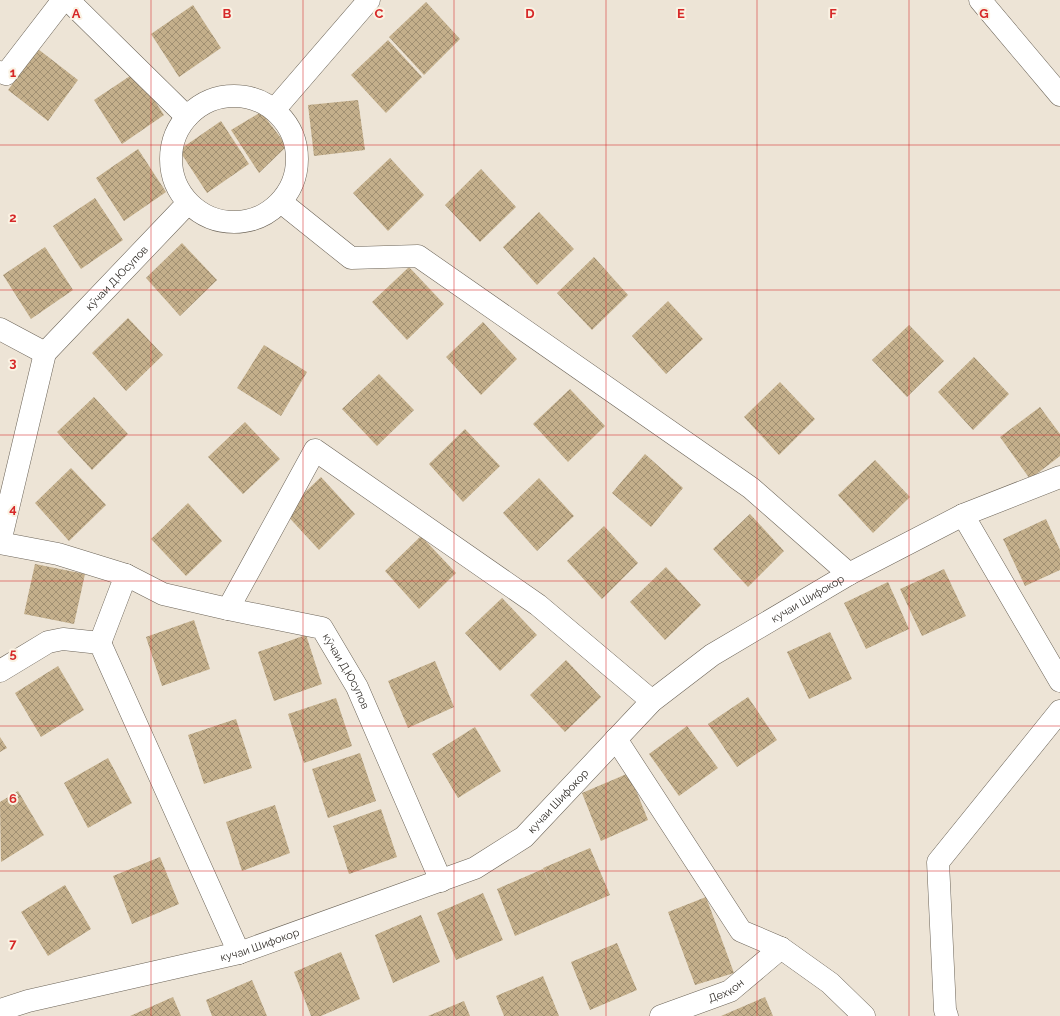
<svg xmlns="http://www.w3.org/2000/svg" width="1060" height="1016" font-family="Raleway,sans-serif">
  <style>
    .building { fill: url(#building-cross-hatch) }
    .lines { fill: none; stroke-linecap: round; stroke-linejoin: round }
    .street-casing { stroke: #6c6458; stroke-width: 23 }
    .secondary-casing { stroke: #6c6458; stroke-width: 23 }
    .street { stroke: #fff; stroke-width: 22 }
    .secondary { stroke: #fff; stroke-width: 22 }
    .grid { fill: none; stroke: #d62828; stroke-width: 1; stroke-opacity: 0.55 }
    .labels { text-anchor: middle; stroke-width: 4; stroke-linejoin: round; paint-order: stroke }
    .street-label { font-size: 11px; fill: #34302b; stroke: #faf2e3 }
    .grid-label { font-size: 13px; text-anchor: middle; font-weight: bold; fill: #d62828; stroke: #faf2e3; stroke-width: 4; stroke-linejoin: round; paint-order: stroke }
  </style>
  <defs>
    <pattern id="building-cross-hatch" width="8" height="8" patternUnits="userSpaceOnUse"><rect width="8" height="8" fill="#c4af8b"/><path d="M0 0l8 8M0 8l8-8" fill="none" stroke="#a08f72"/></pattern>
  </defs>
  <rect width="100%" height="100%" fill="#ede4d6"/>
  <!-- building -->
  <g class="building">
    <path d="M 426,2 L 460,39 L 424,75 L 389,37 Z"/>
    <path d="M 193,5 L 221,48 L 179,77 L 151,34 Z"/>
    <path d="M 388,40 L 422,77 L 386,113 L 351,75 Z"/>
    <path d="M 38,49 L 78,80 L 48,121 L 8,90 Z"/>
    <path d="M 136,72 L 164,115 L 122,144 L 94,100 Z"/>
    <path d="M 358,100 L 365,150 L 314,156 L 308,105 Z"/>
    <path d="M 261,112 L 287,146 L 259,173 L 231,130 Z"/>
    <path d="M 221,121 L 249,164 L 207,193 L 179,150 Z"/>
    <path d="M 138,149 L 166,192 L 124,221 L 96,178 Z"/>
    <path d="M 390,158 L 424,195 L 388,231 L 353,193 Z"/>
    <path d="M 481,169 L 516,207 L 480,242 L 445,205 Z"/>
    <path d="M 95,198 L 123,240 L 81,269 L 53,226 Z"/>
    <path d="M 539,212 L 574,249 L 537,285 L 503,247 Z"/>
    <path d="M 182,243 L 217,280 L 180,316 L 146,278 Z"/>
    <path d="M 45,247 L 73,290 L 31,319 L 3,275 Z"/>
    <path d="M 594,257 L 628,295 L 592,330 L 557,293 Z"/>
    <path d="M 409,267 L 444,304 L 407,340 L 372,302 Z"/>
    <path d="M 668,301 L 703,339 L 666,374 L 632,336 Z"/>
    <path d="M 128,318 L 163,355 L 126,391 L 92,353 Z"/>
    <path d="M 483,322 L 517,359 L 481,395 L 446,357 Z"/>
    <path d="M 909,325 L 944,361 L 907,397 L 872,360 Z"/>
    <path d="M 264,345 L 307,372 L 281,416 L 237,388 Z"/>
    <path d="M 974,357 L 1009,394 L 973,430 L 938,392 Z"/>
    <path d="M 379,374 L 414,410 L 377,446 L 342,409 Z"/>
    <path d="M 780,382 L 815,419 L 779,455 L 744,417 Z"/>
    <path d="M 570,389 L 605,426 L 568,462 L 533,424 Z"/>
    <path d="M 94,397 L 128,434 L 92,470 L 57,432 Z"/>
    <path d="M 1040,407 L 1060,434 L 1060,456 L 1030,479 L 1000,437 Z"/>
    <path d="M 245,422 L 280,459 L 243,494 L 208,457 Z"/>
    <path d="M 465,429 L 500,466 L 463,502 L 429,464 Z"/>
    <path d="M 645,454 L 683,488 L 651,527 L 612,493 Z"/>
    <path d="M 875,460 L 910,497 L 873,533 L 838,495 Z"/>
    <path d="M 71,468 L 106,505 L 69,541 L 35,503 Z"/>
    <path d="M 321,477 L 355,514 L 319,550 L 284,512 Z"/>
    <path d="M 539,478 L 574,516 L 537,551 L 503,513 Z"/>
    <path d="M 188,503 L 222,541 L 186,576 L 151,539 Z"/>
    <path d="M 750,514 L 784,551 L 748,587 L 713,549 Z"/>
    <path d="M 1046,519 L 1060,550 L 1060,570 L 1025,586 L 1003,539 Z"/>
    <path d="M 604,526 L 638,563 L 602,599 L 567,561 Z"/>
    <path d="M 421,536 L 456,573 L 419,609 L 385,571 Z"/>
    <path d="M 35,564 L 85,574 L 74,624 L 24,614 Z"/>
    <path d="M 666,567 L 701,605 L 665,640 L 630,602 Z"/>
    <path d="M 944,569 L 966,616 L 922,636 L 900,589 Z"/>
    <path d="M 888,582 L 909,629 L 866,649 L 844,603 Z"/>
    <path d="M 502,598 L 537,635 L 500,671 L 465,633 Z"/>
    <path d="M 194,620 L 210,669 L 162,686 L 146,637 Z"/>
    <path d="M 830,632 L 852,679 L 809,699 L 787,652 Z"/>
    <path d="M 306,635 L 322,684 L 274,701 L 258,652 Z"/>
    <path d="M 566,660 L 601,697 L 565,732 L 530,695 Z"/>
    <path d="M 435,661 L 454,707 L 408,728 L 388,681 Z"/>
    <path d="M 58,666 L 84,710 L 41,737 L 15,693 Z"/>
    <path d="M 748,697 L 777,740 L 737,767 L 708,724 Z"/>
    <path d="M 336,698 L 352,746 L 304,763 L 288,714 Z"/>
    <path d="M 236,719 L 252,768 L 204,784 L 188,735 Z"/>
    <path d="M 687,726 L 718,768 L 679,796 L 649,754 Z"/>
    <path d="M 475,727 L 501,771 L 458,798 L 432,754 Z"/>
    <path d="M 0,737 L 7,748 L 0,752 Z"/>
    <path d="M 360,753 L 376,801 L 328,818 L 312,769 Z"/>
    <path d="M 108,758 L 132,803 L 88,828 L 64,783 Z"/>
    <path d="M 629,773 L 648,820 L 601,841 L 582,793 Z"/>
    <path d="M 18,791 L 44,835 L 1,862 L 0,802 Z"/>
    <path d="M 275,805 L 290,853 L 242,871 L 226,822 Z"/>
    <path d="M 381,809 L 397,857 L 349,874 L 333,826 Z"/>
    <path d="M 590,848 L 610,895 L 515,936 L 497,889 L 543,869 L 554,895 L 543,868 Z"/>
    <path d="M 160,857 L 179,904 L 132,924 L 113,876 Z"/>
    <path d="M 65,885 L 91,929 L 48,956 L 21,912 Z"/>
    <path d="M 483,893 L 503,940 L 456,960 L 437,913 Z"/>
    <path d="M 706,897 L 734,973 L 695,985 L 668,912 Z"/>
    <path d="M 421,915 L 440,962 L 393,983 L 375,935 Z"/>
    <path d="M 617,943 L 637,990 L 590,1010 L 571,962 Z"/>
    <path d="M 341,952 L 360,999 L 321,1016 L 311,1016 L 294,972 Z"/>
    <path d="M 543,976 L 559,1016 L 504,1016 L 496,996 Z"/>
    <path d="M 252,980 L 267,1016 L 212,1016 L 206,1000 Z"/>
    <path d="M 173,997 L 181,1016 L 130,1016 Z"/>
    <path d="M 765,997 L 773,1016 L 721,1016 Z"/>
    <path d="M 464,1001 L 470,1016 L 428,1016 Z"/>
  </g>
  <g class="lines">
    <!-- street casing -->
    <g class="street-casing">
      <g id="street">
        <path d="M 68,0 L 187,117"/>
        <path d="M 0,72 L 6,74 L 63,0"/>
        <circle cx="234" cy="159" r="63"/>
        <path d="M 274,110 L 369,0"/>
        <path d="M 281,202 L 351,258 L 418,256 L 751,488 L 849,574"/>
        <path d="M 0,329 L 45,353"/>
        <path d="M 963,515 L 1060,681"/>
        <path id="s1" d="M 0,542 L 45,353 L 188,203"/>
        <path id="s2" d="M 0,543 L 58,554 L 126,575 L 163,594 L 228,609 L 322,628 L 357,687 L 441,881"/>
        <path d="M 228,609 L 315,450 L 538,605 L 652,701"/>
        <path d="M 100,643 L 126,575"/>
        <path d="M 0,671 L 48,642 L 63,639 L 100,643 L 239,953"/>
        <path d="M 616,739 L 741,931 L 781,948 L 830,983 L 864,1016"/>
        <path id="s3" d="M 661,1016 L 730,991 L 781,948"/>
        <path d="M 947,1016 L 945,1010 L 938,862 L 1060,711"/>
      </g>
    </g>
    <!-- secondary casing -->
    <g class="secondary-casing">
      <g id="secondary">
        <path d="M 980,0 L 1060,95"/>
        <path id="s4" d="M 0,1010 L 28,1001 L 239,953 L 475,868 L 524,837 L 652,701 L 712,655 L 849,574 L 963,515 L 1060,477"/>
      </g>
    </g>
    <!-- street -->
    <use href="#street" class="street"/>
    <!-- secondary -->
    <use href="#secondary" class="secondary"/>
  </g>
  <!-- grid -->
  <path class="grid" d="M 151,0 L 151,1016M 303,0 L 303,1016M 454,0 L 454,1016M 606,0 L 606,1016M 757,0 L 757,1016M 909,0 L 909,1016M 0,145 L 1060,145M 0,290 L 1060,290M 0,435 L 1060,435M 0,581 L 1060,581M 0,726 L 1060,726M 0,871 L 1060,871"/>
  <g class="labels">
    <!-- street labels -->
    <g class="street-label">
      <text dy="4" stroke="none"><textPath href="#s1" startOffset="298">кӯчаи Д.Юсупов</textPath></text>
      <text dy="4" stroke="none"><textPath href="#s4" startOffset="928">кучаи Шифокор</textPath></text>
      <text dy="4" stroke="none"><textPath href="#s2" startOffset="384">кӯчаи Д.Юсупов</textPath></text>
      <text dy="4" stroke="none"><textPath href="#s4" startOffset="604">кучаи Шифокор</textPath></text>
      <text dy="4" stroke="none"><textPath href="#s4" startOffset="268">кучаи Шифокор</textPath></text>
      <text dy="4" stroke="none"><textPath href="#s3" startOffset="70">Дехкон</textPath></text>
    </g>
  </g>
  <g class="grid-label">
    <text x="76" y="18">A</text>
    <text x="227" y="18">B</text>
    <text x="379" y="18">C</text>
    <text x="530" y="18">D</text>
    <text x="681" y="18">E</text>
    <text x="833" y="18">F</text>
    <text x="984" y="18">G</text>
    <text x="13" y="77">1</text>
    <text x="13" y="222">2</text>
    <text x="13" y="367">3</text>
    <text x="13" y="513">4</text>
    <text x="13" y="658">5</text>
    <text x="13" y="803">6</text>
    <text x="13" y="948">7</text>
  </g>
</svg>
